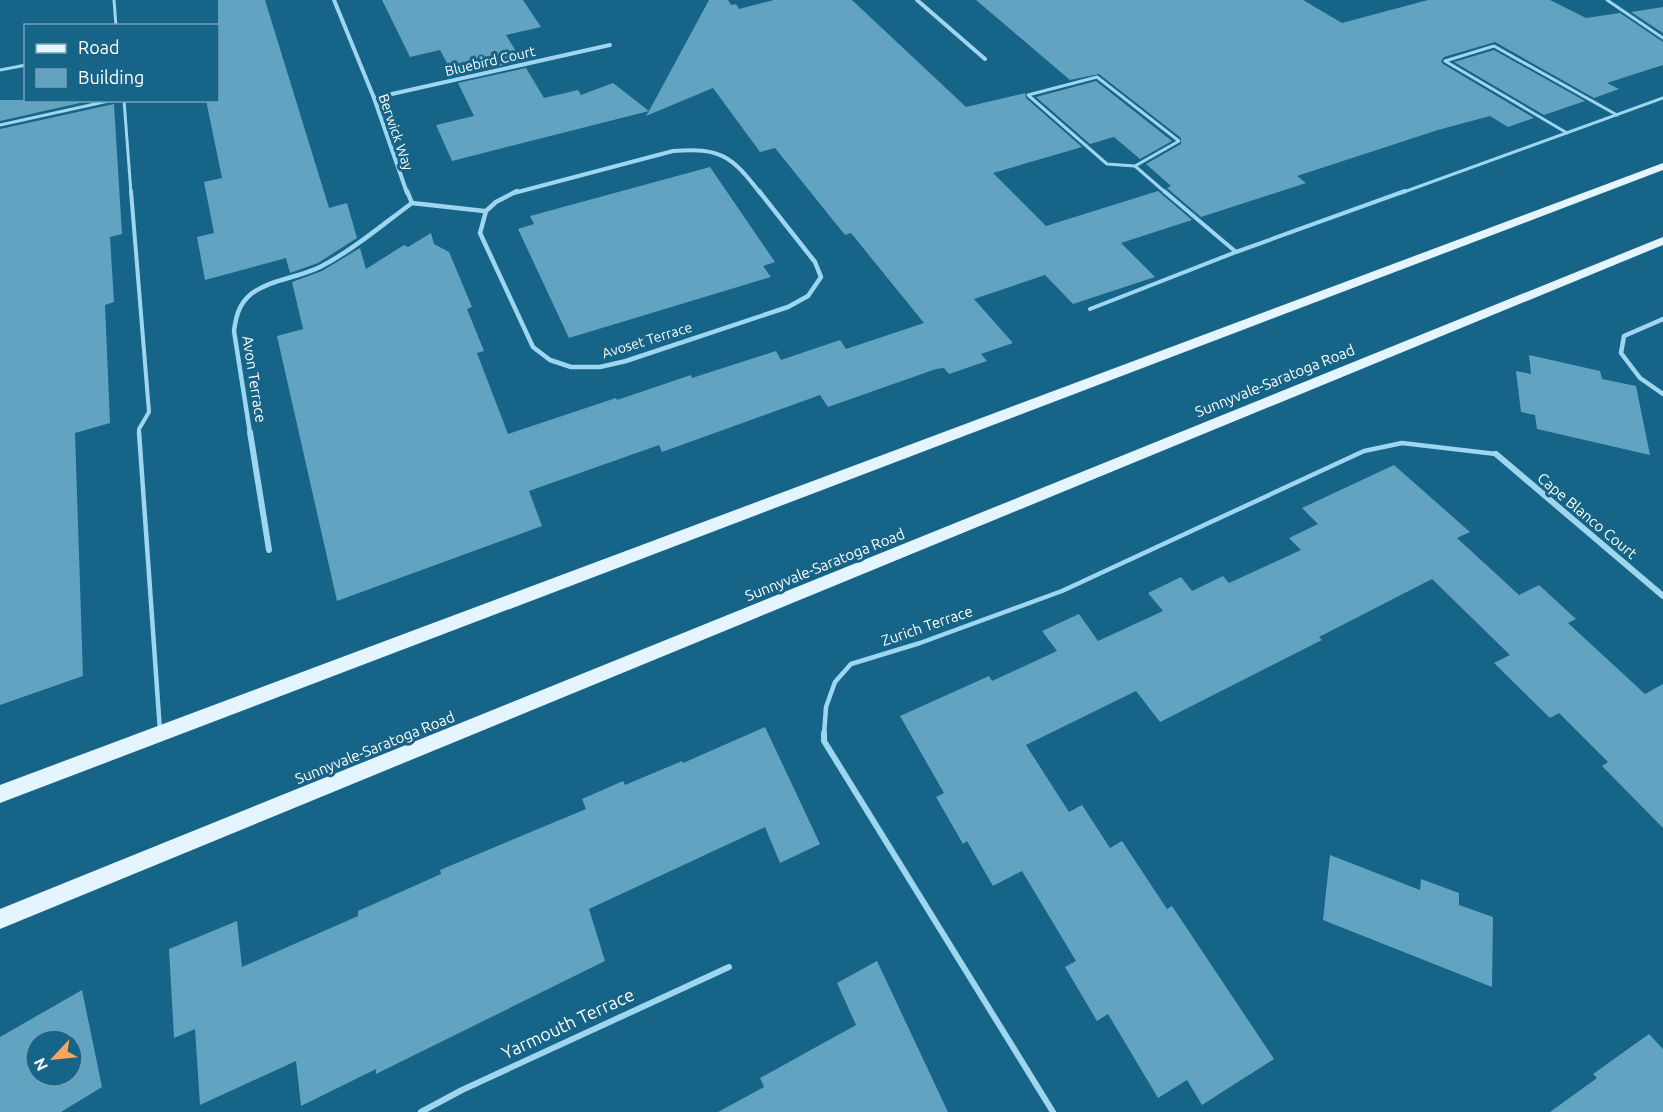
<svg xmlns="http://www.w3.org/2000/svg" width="1663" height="1112" font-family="Ubuntu,sans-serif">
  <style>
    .building { fill: #61a3c0; fill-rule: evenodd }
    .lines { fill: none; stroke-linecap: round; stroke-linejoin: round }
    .service-far3 { stroke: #9dd6ee; stroke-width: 3 }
    .service-far2 { stroke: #9dd6ee; stroke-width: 4 }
    .service-far1 { stroke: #9dd6ee; stroke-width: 4.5 }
    .service { stroke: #9dd6ee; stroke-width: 6 }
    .minor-far2 { stroke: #9dd6ee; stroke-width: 4 }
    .minor-far1 { stroke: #9dd6ee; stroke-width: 4.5 }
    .minor { stroke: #9dd6ee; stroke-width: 6 }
    .primary { fill: #e4f5ff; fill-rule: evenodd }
    .labels { text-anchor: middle; stroke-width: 6; stroke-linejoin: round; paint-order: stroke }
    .far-street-label { font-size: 14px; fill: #fff; stroke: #166488 }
    .street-label { font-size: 15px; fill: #fff; stroke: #166488 }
    .near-street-label { font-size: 18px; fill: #fff; stroke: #166488 }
  </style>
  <rect width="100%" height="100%" fill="#166488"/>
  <!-- building -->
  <g class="building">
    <path d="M 218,0 L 265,0 L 329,208 L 347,203 L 357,238 L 318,263 L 290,273 L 286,258 L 205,280 L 197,237 L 214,233 L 204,182 L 222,178 L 206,100 L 218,100 Z"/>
    <path d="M 382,0 L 523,0 L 541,27 L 506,35 L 522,61 L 454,76 L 440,50 L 410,57 Z"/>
    <path d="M 709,0 L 728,0 L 731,5 L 736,4 L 739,9 L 774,0 L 852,0 L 966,107 L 1025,93 L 1026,98 L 1082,147 L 993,173 L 1046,226 L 1158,191 L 1192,220 L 1121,243 L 1155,277 L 1073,304 L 1045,275 L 974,299 L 1013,343 L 981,354 L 987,361 L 949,374 L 944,368 L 936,369 L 828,407 L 820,395 L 662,452 L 659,445 L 529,491 L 542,526 L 337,601 L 277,336 L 303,329 L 292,282 L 322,271 L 360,248 L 366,269 L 404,245 L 408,247 L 431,233 L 434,244 L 449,252 L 472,307 L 467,309 L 484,351 L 477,353 L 508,434 L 616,398 L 617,400 L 691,375 L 692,378 L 776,351 L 781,360 L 840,340 L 846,349 L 924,323 L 851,233 L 845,235 L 775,148 L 760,152 L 713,88 L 646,116 L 649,111 L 452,161 L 436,125 L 474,116 L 458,83 L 526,68 L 544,98 L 578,90 L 581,95 L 613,83 L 649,111 Z"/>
    <path d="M 976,0 L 1303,0 L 1342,23 L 1428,0 L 1550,0 L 1586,18 L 1620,13 L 1663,42 L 1663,65 L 1607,83 L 1619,89 L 1594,98 L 1495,42 L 1444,57 L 1441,61 L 1443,64 L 1534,118 L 1508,127 L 1490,116 L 1438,130 L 1297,176 L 1306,183 L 1201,217 L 1167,188 L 1171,186 L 1146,164 L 1181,144 L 1181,138 L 1099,74 L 1070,80 Z"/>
    <path d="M 1663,7 L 1663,33 L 1631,12 Z"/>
    <path d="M 1494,50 L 1585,101 L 1544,115 L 1454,62 Z"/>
    <path d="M 1096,81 L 1172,141 L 1140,159 L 1114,137 L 1090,144 L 1036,97 Z"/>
    <path d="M 0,100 L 93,100 L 0,121 Z"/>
    <path d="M 114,104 L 122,234 L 110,237 L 114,302 L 105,305 L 110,423 L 75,433 L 83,676 L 0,705 L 0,129 Z"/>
    <path d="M 710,167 L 775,262 L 763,266 L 771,277 L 569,338 L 518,229 L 534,224 L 530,216 Z"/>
    <path d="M 1529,355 L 1600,371 L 1602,379 L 1636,386 L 1650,455 L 1537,429 L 1535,415 L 1521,412 L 1516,371 L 1531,374 Z"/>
    <path d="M 1394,465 L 1470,532 L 1457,538 L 1519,595 L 1539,585 L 1576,619 L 1568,623 L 1645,694 L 1663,684 L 1663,828 L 1602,766 L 1608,762 L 1559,713 L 1550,718 L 1494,663 L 1510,655 L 1432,579 L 1319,637 L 1322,640 L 1160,722 L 1136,691 L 1026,745 L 1069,812 L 1082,805 L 1110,848 L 1122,841 L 1167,909 L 1172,906 L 1274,1059 L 1202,1105 L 1187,1080 L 1158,1098 L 1108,1014 L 1097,1021 L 1065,967 L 1076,961 L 1022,871 L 993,886 L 967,841 L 963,844 L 936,797 L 944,793 L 900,716 L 989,676 L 992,681 L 1057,651 L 1042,631 L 1079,614 L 1098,641 L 1163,611 L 1148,593 L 1181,577 L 1192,591 L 1223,576 L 1229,583 L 1301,550 L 1289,538 L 1318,524 L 1302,508 Z"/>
    <path d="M 765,727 L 820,844 L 780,863 L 765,827 L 589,909 L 605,961 L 376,1074 L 376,1069 L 301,1106 L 296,1061 L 200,1105 L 195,1029 L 174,1038 L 169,949 L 237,921 L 242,967 L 358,916 L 358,911 L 441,874 L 440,870 L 586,809 L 582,799 L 623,781 L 625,785 L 682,761 L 683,763 Z"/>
    <path d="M 1330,855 L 1420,890 L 1421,879 L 1459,893 L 1459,905 L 1493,917 L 1492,987 L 1323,920 Z"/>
    <path d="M 877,961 L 948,1112 L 718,1112 L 764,1087 L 760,1078 L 856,1025 L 837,983 Z"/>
    <path d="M 82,990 L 102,1087 L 61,1112 L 0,1112 L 0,1037 ZM 36,1040 L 72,1040 L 72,1076 L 36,1076 Z"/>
    <path d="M 1649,1034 L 1663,1049 L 1663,1112 L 1550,1112 L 1597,1078 L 1593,1074 Z"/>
  </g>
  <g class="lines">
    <!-- service-far3 -->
    <g class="service-far3">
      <path d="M 114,0 L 116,26"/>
      <path d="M 1607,0 L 1663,38"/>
      <path d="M 0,70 L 26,65"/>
      <path d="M 1097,77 L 1179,141 L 1135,166 L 1107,164 L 1028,95 Z"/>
      <path d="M 124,100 L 131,193"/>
      <path d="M 0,125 L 113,100"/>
      <path d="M 1567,133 L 1445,61 L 1494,46 L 1617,115"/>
      <path d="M 1135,166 L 1166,193"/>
      <path d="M 1401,193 L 1663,98"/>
    </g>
    <!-- service-far2 -->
    <g class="service-far2">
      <path d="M 131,191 L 149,412 L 139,429 L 139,433"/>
      <path d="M 1164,191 L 1236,252"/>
      <path d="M 1090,309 L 1236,252 L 1405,191"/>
    </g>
    <!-- service-far1 -->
    <g class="service-far1">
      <path d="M 139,432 L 160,731"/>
      <path d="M 824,735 L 826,707 L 835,682 L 851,664 L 920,643 L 1062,591 L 1364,451 L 1402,443 L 1496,454"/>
    </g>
    <!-- service -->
    <g class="service">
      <path d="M 824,733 L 824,741 L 1053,1112"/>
      <path d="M 421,1112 L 462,1090 L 729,967"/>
    </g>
    <!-- minor-far2 -->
    <g class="minor-far2">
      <path d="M 334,0 L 374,98 L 407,193"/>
      <path d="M 917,0 L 985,59"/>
      <path d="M 374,98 L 610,45"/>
      <path d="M 514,193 L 673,151 C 720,147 732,156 760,193"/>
    </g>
    <!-- minor-far1 -->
    <g class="minor-far1">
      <path d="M 407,191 L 412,203 L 484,211"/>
      <path d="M 517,191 L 496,202 L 486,211 L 480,233 L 533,347 L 550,360 L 571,367 L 600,367 L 626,361 L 788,307 L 808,296 L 821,277 L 815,262 L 759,191"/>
      <path d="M 1663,319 L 1624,336 L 1621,353 L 1640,378 L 1663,394"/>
      <path d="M 250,433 L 234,331 C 236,316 239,304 251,294 C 271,279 298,278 320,267 C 353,250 382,225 412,203"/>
    </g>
    <!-- minor -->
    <g class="minor">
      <path d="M 250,432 L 269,550"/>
      <path d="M 1496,454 L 1663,596"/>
    </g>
    <!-- primary -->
    <g class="primary">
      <path d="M 1663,163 L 1663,170 L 0,803 L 0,785 Z"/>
      <path d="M 1663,237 L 1663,245 L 0,929 L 0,909 Z"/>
    </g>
  </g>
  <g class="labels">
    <!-- far-street labels -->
    <g class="far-street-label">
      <text transform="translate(490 61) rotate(-13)" y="5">Bluebird Court</text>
      <text transform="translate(396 132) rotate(71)" y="5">Berwick Way</text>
      <text transform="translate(647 340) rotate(-17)" y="5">Avoset Terrace</text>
    </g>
    <!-- street labels -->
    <g class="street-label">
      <text transform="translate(254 379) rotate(81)" y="5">Avon Terrace</text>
      <text transform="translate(1275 381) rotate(-22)" y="5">Sunnyvale-Saratoga Road</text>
      <text transform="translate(1587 516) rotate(40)" y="5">Cape Blanco Court</text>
      <text transform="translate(825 565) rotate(-22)" y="5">Sunnyvale-Saratoga Road</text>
      <text transform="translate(927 626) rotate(-19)" y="5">Zurich Terrace</text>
      <text transform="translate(375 748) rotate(-22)" y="5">Sunnyvale-Saratoga Road</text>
    </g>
    <!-- near-street labels -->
    <g class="near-street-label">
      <text transform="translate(568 1024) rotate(-25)" y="6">Yarmouth Terrace</text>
    </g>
  </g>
  <!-- legend -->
  <rect x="24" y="24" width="195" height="78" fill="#166488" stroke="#73a2b8" stroke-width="1.5"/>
  <rect x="36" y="44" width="30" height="9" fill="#e4f5ff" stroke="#73a2b8" stroke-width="1.5"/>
  <text x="78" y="54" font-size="18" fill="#ffffff">Road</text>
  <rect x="36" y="69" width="30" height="18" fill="#61a3c0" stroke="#73a2b8" stroke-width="1.5"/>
  <text x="78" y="84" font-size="18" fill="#ffffff">Building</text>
  <!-- north arrow -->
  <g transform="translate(54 1058) rotate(244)"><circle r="28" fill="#166488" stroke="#73a2b8" stroke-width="1.5"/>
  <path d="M0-4.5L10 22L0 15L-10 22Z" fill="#ffa65a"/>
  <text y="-9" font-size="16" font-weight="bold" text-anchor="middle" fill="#ffffff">N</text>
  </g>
</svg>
